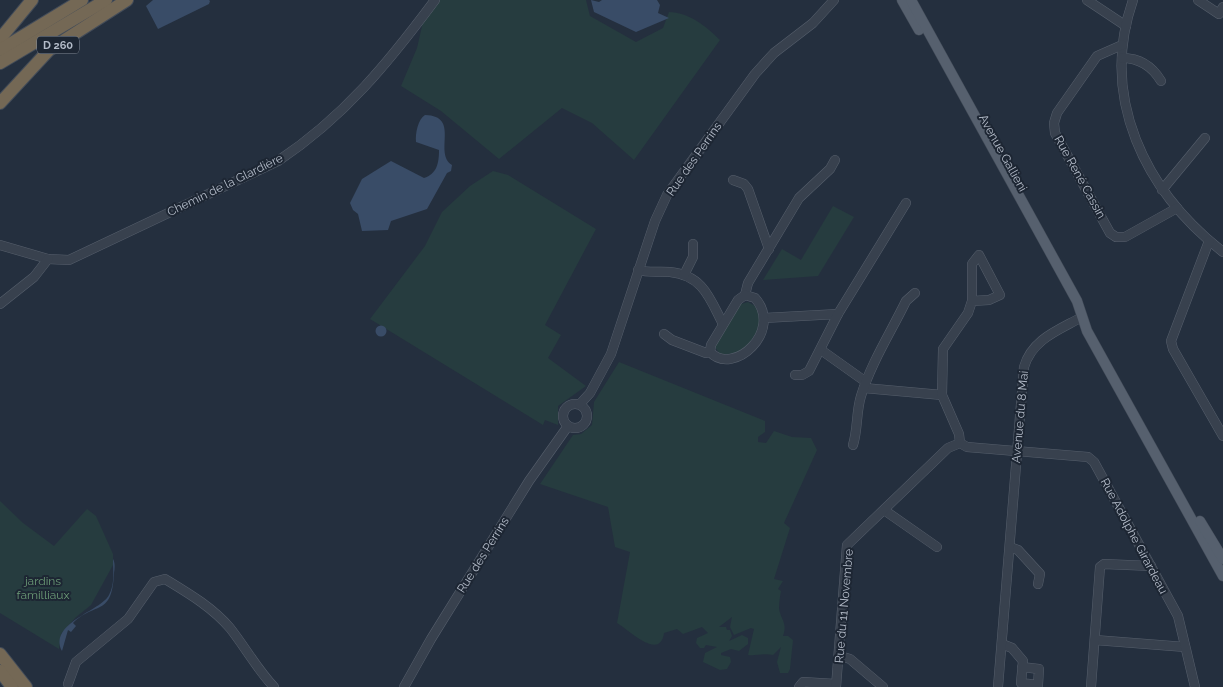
<svg xmlns="http://www.w3.org/2000/svg" width="1223" height="687" font-family="Raleway,sans-serif">
  <style>
    .green { fill: #263c3f }
    .water { fill: #394c67 }
    .lines { fill: none; stroke-linecap: round; stroke-linejoin: round }
    .minor-casing { stroke: #565f6c; stroke-width: 10 }
    .major-casing { stroke: #414a57; stroke-width: 11 }
    .highway-casing { stroke: #434c59; stroke-width: 14 }
    .minor { stroke: #38414e; stroke-width: 9 }
    .major { stroke: #56606e; stroke-width: 10 }
    .highway { stroke: #746855; stroke-width: 12 }
    .labels { text-anchor: middle; stroke-width: 4; stroke-linejoin: round; paint-order: stroke }
    .shield { fill: #1d2633; stroke: #878f9c; stroke-width: 1 }
    .shield-label { font-size: 11px; font-weight: bold; fill: #b4bcc9 }
    .street-label { font-size: 12px; fill: #b4bcc9; stroke: #1d2633 }
    .park-label { font-size: 12px; fill: #6b9a76; stroke: #1d2633 }
  </style>
  <rect width="100%" height="100%" fill="#242f3e"/>
  <!-- green -->
  <g class="green">
    <path d="M 435,0 L 586,0 L 590,16 L 636,42 L 663,28 L 669,12 C 688,12 706,26 720,40 L 634,160 L 592,123 L 562,108 L 499,159 L 441,111 L 401,86 L 417,48 L 425,13 Z"/>
    <path d="M 493,171 L 508,175 L 596,229 L 545,325 L 561,335 L 548,358 L 586,386 L 558,406 L 558,425 L 545,420 L 543,425 L 370,319 L 425,246 L 442,212 L 470,186 Z"/>
    <path d="M 833,206 L 854,217 L 818,276 L 763,280 L 782,249 L 801,260 Z"/>
    <path d="M 748,302 L 757,307 C 765,334 749,356 720,354 L 714,346 L 741,304 Z"/>
    <path d="M 619,362 L 765,421 L 765,432 L 758,437 L 758,442 L 766,443 L 774,431 L 792,437 L 811,438 L 817,450 L 784,523 L 790,528 L 774,579 L 783,581 L 778,589 L 781,591 C 780,596 779,603 779,608 C 780,619 788,622 783,636 L 788,636 L 793,640 L 790,669 L 788,673 L 780,673 L 777,662 L 781,647 L 773,655 C 764,653 757,656 748,655 L 754,629 L 751,628 L 734,635 L 730,627 L 732,617 L 719,627 L 726,627 L 727,630 L 730,630 L 732,636 L 729,641 L 742,635 L 748,638 L 748,644 L 739,651 L 731,649 L 721,653 L 721,655 L 730,657 L 731,662 L 727,669 L 720,670 L 703,662 L 705,653 L 717,647 L 706,645 L 704,648 L 700,648 L 696,643 L 697,638 L 708,633 L 702,627 L 683,634 L 677,629 L 664,633 C 660,662 628,629 617,623 L 630,552 L 615,547 L 608,507 L 540,484 L 573,435 L 581,434 L 592,425 L 594,402 Z"/>
    <path d="M 0,501 L 23,523 L 54,546 L 87,509 L 96,516 L 113,554 L 113,565 L 91,605 L 76,617 L 61,634 L 59,649 L 0,613 Z"/>
  </g>
  <!-- water -->
  <g class="water">
    <path d="M 153,0 L 209,0 L 210,1 L 209,4 L 158,29 L 146,6 Z"/>
    <path d="M 591,0 L 599,2 L 602,0 L 657,0 L 660,5 L 658,13 L 669,18 L 636,32 L 594,12 Z"/>
    <path d="M 425,115 C 461,116 433,153 452,165 L 451,171 L 447,173 L 427,209 L 391,221 L 388,230 L 362,231 L 358,214 L 353,210 L 350,203 L 362,179 L 391,161 L 424,178 C 437,174 439,163 439,150 L 416,142 C 415,134 418,119 425,115 Z"/>
    <circle cx="381" cy="331" r="5.5"/>
    <path d="M 113,559 C 115,562 115,568 114,573 C 112,617 96,601 73,623 L 76,626 L 71,632 L 68,630 L 62,651 C 48,623 101,611 109,595 C 115,584 113,571 113,559 Z"/>
  </g>
  <g class="lines">
    <!-- minor casing -->
    <g class="minor-casing">
      <g id="minor">
        <path d="M 1087,0 L 1126,26"/>
        <path d="M 1133,0 C 1099,98 1145,191 1223,252"/>
        <path d="M 1198,0 L 1219,14 L 1223,7"/>
        <path d="M 1122,45 L 1097,56 L 1057,113 L 1054,123 L 1055,133 L 1110,233 L 1116,237 L 1125,237 L 1177,208"/>
        <path d="M 1122,58 C 1140,58 1152,66 1161,81"/>
        <path d="M 733,180 L 744,184 L 748,189 L 769,249"/>
        <path d="M 1162,190 L 1205,138"/>
        <path d="M 1209,241 L 1171,341 L 1173,349 L 1223,436"/>
        <path d="M 0,245 L 48,259 L 69,260 L 278,161 C 344,117 388,63 435,0"/>
        <path d="M 638,270 C 649,273 659,271 670,272 C 703,275 710,299 723,324"/>
        <path d="M 684,275 L 693,257 L 693,244"/>
        <path d="M 745,295 L 748,283 L 799,198 L 830,169 L 835,160"/>
        <path d="M 0,304 L 34,277 L 48,259"/>
        <path d="M 764,318 L 838,314"/>
        <path d="M 664,334 L 672,340 L 706,353 L 710,352 C 733,377 784,331 755,298 L 745,295 L 738,300 L 711,345 L 710,352"/>
        <path d="M 821,350 L 866,382"/>
        <path d="M 795,375 L 802,375 L 809,371 L 838,314 L 906,203"/>
        <path d="M 864,388 L 942,395"/>
        <circle cx="575" cy="416" r="12"/>
        <path d="M 580,404 L 590,393 L 611,354 L 655,221 L 667,195 L 755,74 L 774,53 L 813,23 L 834,0"/>
        <path d="M 960,443 L 959,434 L 942,395 L 943,349 L 968,313 L 972,301 L 972,264 L 979,255 L 1000,295 L 989,300 L 972,301"/>
        <path d="M 853,445 C 858,429 856,412 861,396 C 871,363 891,332 906,301 L 915,293"/>
        <path d="M 884,510 L 937,547"/>
        <path d="M 1010,547 L 1018,550 L 1040,574 L 1038,584"/>
        <path d="M 1095,640 L 1185,647"/>
        <path d="M 1002,644 L 1012,648 L 1023,661 L 1021,683 L 1038,685 L 1039,669 L 1022,667"/>
        <path d="M 840,656 L 850,659 L 883,687"/>
        <path d="M 68,684 L 76,662 L 128,619 L 154,582 L 165,579 C 188,593 212,607 230,628 C 245,647 257,669 274,687"/>
        <path d="M 404,687 L 431,639 L 529,481 L 568,426"/>
        <path d="M 799,687 L 803,682 L 836,684"/>
        <path d="M 836,687 L 847,545 L 948,448 L 960,443 L 967,447 L 1088,457 L 1094,462 L 1178,616 L 1195,687"/>
        <path d="M 998,687 L 1024,367 C 1032,339 1059,330 1082,317"/>
        <path d="M 1091,687 L 1100,567 L 1104,564 L 1151,566"/>
      </g>
    </g>
    <!-- major casing -->
    <g class="major-casing">
      <g id="major">
        <path d="M 902,0 L 919,30"/>
        <path d="M 911,0 L 1077,301 L 1087,331 L 1223,576"/>
        <path d="M 1200,521 L 1223,559"/>
      </g>
    </g>
    <!-- highway casing -->
    <g class="highway-casing">
      <g id="highway">
        <path d="M 0,39 L 32,0"/>
        <path d="M 0,50 L 82,0"/>
        <path d="M 0,63 L 106,0"/>
        <path d="M 0,103 L 49,50 L 127,0"/>
        <path d="M 0,654 L 26,687"/>
        <path d="M 0,671 L 12,687"/>
      </g>
    </g>
    <!-- minor -->
    <use href="#minor" class="minor"/>
    <!-- major -->
    <use href="#major" class="major"/>
    <!-- highway -->
    <use href="#highway" class="highway"/>
  </g>
  <g class="labels">
    <!-- shield labels -->
    <rect class="shield" x="37" y="36.5" width="42" height="17" rx="4"/>
    <g class="shield-label">
      <text x="58" y="49">D 260</text>
    </g>
    <!-- street labels -->
    <g class="street-label">
      <text transform="translate(1003 153) rotate(61)" y="4">Avenue Gallieni</text>
      <text transform="translate(694 159) rotate(-55)" y="4">Rue des Perrins</text>
      <text transform="translate(1080 177) rotate(61)" y="4">Rue René Cassin</text>
      <text transform="translate(225 185) rotate(-26)" y="4">Chemin de la Glardière</text>
      <text transform="translate(1020 417) rotate(-85)" y="4">Avenue du 8 Mai</text>
      <text transform="translate(1134 536) rotate(62)" y="4">Rue Adolphe Girardeau</text>
      <text transform="translate(483 555) rotate(-58)" y="4">Rue des Perrins</text>
      <text transform="translate(844 606) rotate(-85)" y="4">Rue du 11 Novembre</text>
    </g>
    <!-- park labels -->
    <g class="park-label">
      <text x="43" y="585">jardins<tspan x="43" dy="14">familliaux</tspan></text>
    </g>
  </g>
</svg>
